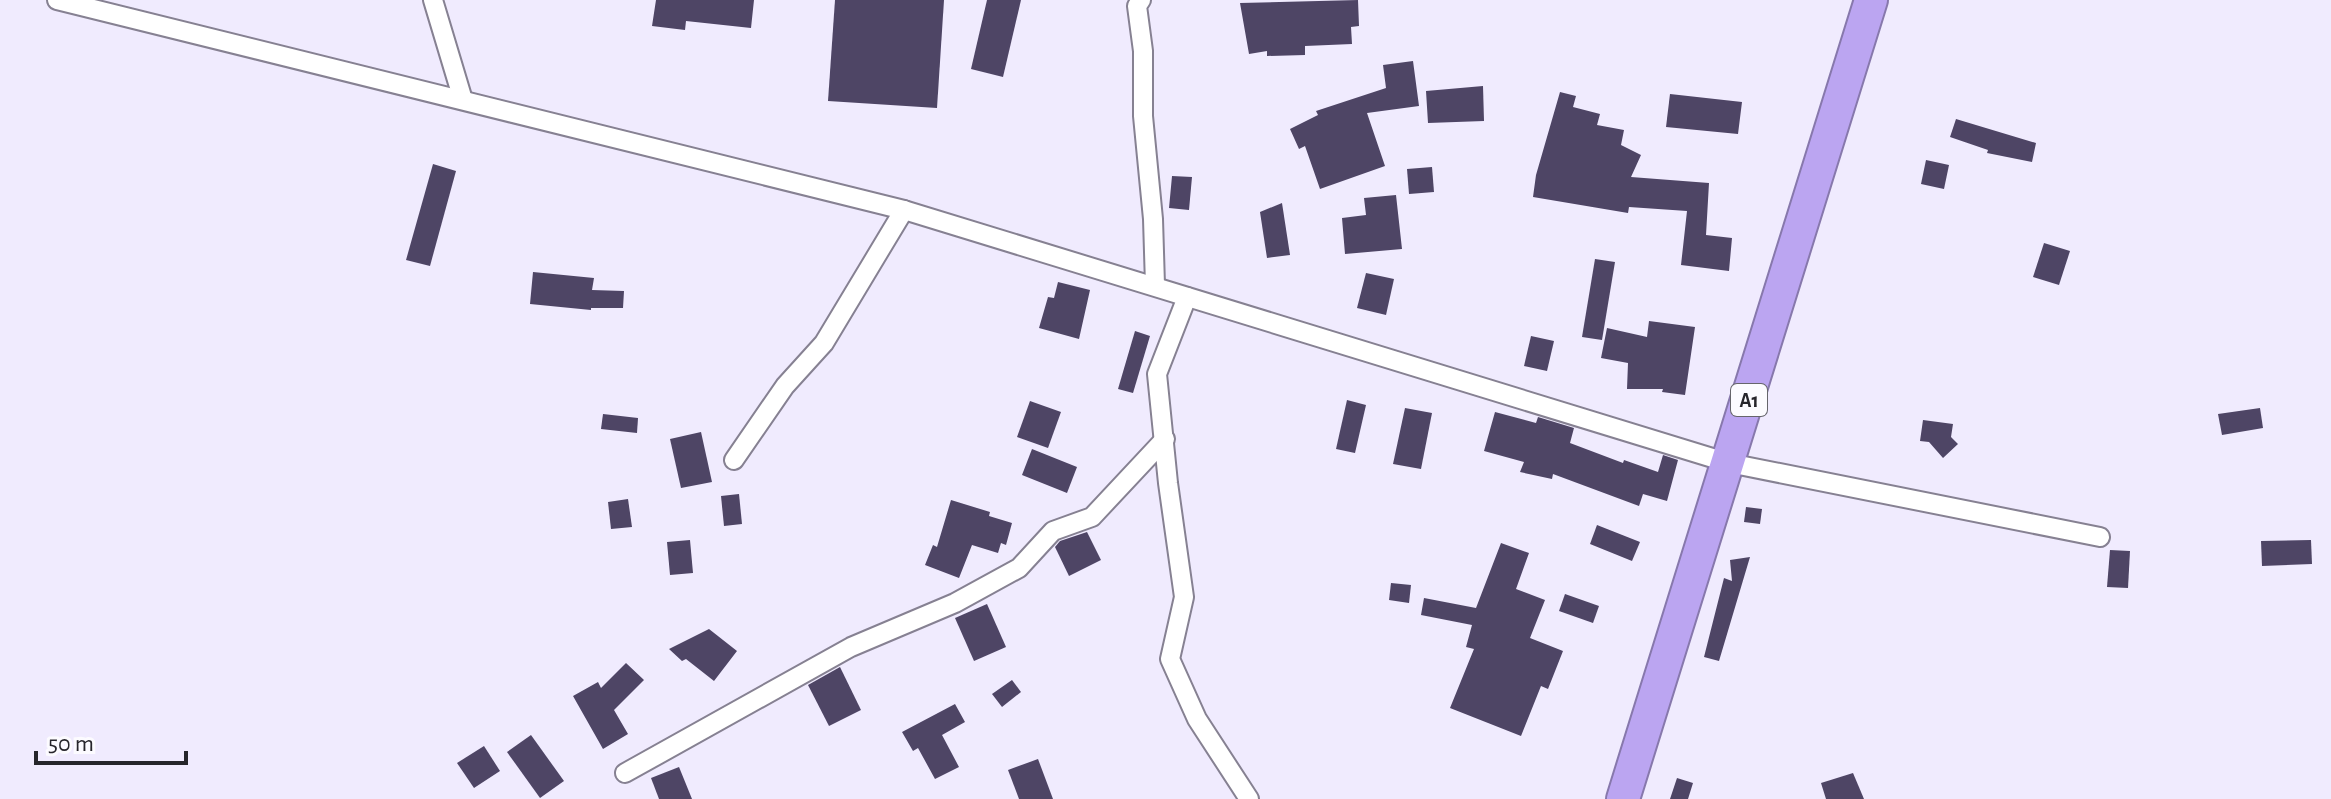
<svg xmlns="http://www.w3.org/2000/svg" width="2331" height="799" font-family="'Alegreya Sans',sans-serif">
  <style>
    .building { fill: #4e4565 }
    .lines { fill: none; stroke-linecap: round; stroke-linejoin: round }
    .street-casing { stroke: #868192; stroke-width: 22 }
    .highway-casing { stroke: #8778ac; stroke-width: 36 }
    .street { stroke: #fff; stroke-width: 18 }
    .highway { stroke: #bba5f1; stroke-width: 32 }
    .labels { text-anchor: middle; stroke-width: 8; stroke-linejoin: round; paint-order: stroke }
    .shield { fill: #fcfbff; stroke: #66656b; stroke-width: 2 }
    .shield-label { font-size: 20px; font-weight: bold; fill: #26252b }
  </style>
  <rect width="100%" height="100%" fill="#f0ebfe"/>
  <!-- building -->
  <g class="building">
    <path d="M 656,0 L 754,0 L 751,28 L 686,21 L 685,30 L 652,26 Z"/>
    <path d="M 835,0 L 944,0 L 937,108 L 828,101 Z"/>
    <path d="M 987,0 L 1021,0 L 1003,77 L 971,69 Z"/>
    <path d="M 1358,0 L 1359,26 L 1351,27 L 1352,44 L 1305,46 L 1305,55 L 1267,56 L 1267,51 L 1249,54 L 1240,3 Z"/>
    <path d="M 1413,61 L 1419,106 L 1367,113 L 1385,166 L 1320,189 L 1305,146 L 1299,149 L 1290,129 L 1318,115 L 1316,111 L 1386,88 L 1383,65 Z"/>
    <path d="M 1483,86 L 1484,121 L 1428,123 L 1426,91 Z"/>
    <path d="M 1560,92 L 1576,96 L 1573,107 L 1600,114 L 1597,125 L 1624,130 L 1621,145 L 1641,155 L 1631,177 L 1709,183 L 1706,235 L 1732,238 L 1729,271 L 1681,265 L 1687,211 L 1629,207 L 1628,213 L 1533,197 L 1536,175 Z"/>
    <path d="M 1670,94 L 1742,102 L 1738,134 L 1666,127 Z"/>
    <path d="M 1956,119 L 2036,143 L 2032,162 L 1987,153 L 1988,150 L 1950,137 Z"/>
    <path d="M 1926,160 L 1949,165 L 1944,189 L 1921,184 Z"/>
    <path d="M 433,164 L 456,171 L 430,266 L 406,260 Z"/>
    <path d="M 1432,167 L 1434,192 L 1409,194 L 1407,169 Z"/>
    <path d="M 1172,176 L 1192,177 L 1189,210 L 1169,208 Z"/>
    <path d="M 1396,195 L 1402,249 L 1345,254 L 1342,218 L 1366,215 L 1364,198 Z"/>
    <path d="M 1282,203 L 1290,255 L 1267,258 L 1260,212 Z"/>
    <path d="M 2044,243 L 2070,251 L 2059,285 L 2033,277 Z"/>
    <path d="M 1595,259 L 1615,262 L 1602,340 L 1582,337 Z"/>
    <path d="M 533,272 L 594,278 L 592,290 L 624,291 L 623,308 L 591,308 L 591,310 L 530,304 Z"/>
    <path d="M 1366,273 L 1394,279 L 1386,315 L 1357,308 Z"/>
    <path d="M 1058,282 L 1090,290 L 1079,339 L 1039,328 L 1048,297 L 1054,298 Z"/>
    <path d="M 1649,321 L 1695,327 L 1685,395 L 1662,392 L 1663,389 L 1627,389 L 1628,363 L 1601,358 L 1607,328 L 1647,337 Z"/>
    <path d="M 1135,331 L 1150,336 L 1133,393 L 1118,389 Z"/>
    <path d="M 1531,336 L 1554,341 L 1547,371 L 1524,366 Z"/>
    <path d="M 1347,400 L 1366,405 L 1355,453 L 1336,449 Z"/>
    <path d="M 1030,401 L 1061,412 L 1048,448 L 1017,437 Z"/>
    <path d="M 1405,408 L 1432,413 L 1421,469 L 1393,464 Z"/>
    <path d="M 2260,408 L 2263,428 L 2222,435 L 2218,414 Z"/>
    <path d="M 1495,412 L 1536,423 L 1538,417 L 1574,428 L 1570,443 L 1623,463 L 1624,460 L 1658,472 L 1663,455 L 1678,460 L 1667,501 L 1643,494 L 1639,506 L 1553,474 L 1552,479 L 1520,472 L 1524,462 L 1484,451 Z"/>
    <path d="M 603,414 L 638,418 L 637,433 L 601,429 Z"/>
    <path d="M 1923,420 L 1953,424 L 1951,437 L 1958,444 L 1943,458 L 1929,442 L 1920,441 Z"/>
    <path d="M 701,432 L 712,482 L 681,488 L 670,439 Z"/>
    <path d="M 1032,449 L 1077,467 L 1067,493 L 1022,475 Z"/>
    <path d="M 739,494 L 742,524 L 724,526 L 721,496 Z"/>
    <path d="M 628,499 L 632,527 L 611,529 L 608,502 Z"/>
    <path d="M 951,500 L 990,512 L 989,516 L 1012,523 L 1006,545 L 1001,543 L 998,553 L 972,545 L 959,578 L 925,565 L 933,545 L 937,547 Z"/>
    <path d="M 1746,507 L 1762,509 L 1760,524 L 1744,522 Z"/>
    <path d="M 1597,525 L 1640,542 L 1632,561 L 1590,544 Z"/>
    <path d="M 1087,532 L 1101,560 L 1069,576 L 1055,547 L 1060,541 Z"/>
    <path d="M 690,540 L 693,573 L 670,575 L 667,542 Z"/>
    <path d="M 2311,540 L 2312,564 L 2262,566 L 2261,541 Z"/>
    <path d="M 1501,543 L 1529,553 L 1516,589 L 1545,600 L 1530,638 L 1563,651 L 1548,689 L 1541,686 L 1521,736 L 1450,708 L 1474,649 L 1466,647 L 1472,625 L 1421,615 L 1424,598 L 1476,608 Z"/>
    <path d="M 2110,550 L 2130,551 L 2128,588 L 2107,587 Z"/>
    <path d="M 1750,557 L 1719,661 L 1704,657 L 1724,578 L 1732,581 L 1730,560 Z"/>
    <path d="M 1391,583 L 1411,585 L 1409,603 L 1389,600 Z"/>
    <path d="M 1565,594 L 1599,606 L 1593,623 L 1559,611 Z"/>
    <path d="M 987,604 L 1006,647 L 974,661 L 955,618 Z"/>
    <path d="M 709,629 L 737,651 L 714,681 L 686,659 L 682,661 L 669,649 Z"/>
    <path d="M 626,663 L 644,680 L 614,710 L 628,734 L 603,749 L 573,696 L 598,682 L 601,688 Z"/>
    <path d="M 840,667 L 861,710 L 829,726 L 808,685 Z"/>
    <path d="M 1012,680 L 1021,692 L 1002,707 L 992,694 Z"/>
    <path d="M 955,704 L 965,722 L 942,735 L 959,767 L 935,779 L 918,748 L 913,751 L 902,732 Z"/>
    <path d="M 531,735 L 564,781 L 540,798 L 507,752 Z"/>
    <path d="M 484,746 L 500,771 L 474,788 L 457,763 Z"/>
    <path d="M 1038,759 L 1053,799 L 1019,799 L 1008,770 Z"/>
    <path d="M 679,767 L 692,799 L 659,799 L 651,778 Z"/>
    <path d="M 1853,773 L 1864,799 L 1826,799 L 1821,783 Z"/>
    <path d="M 1677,778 L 1693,783 L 1688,799 L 1670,799 Z"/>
  </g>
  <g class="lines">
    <!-- street casing -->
    <g class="street-casing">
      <g id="street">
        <path d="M 57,0 L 904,210 L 1729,463 L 2100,537"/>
        <path d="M 433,0 L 463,100"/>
        <path d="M 1141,0 L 1137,6 L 1143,51 L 1143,116 L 1153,219 L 1155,285"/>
        <path d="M 1187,297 L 1157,374 L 1168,483 L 1184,597 L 1170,659 L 1197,719 L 1249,799"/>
        <path d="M 734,460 L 785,386 L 824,343 L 904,210"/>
        <path d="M 625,773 L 851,647 L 955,603 L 1019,568 L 1053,531 L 1092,517 L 1165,439"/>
      </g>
    </g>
    <!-- highway casing -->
    <g class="highway-casing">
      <path id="highway" d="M 1623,799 L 1871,0"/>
    </g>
    <!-- street -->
    <use href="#street" class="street"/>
    <!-- highway -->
    <use href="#highway" class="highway"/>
  </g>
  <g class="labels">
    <!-- shield labels -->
    <rect class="shield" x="1731" y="384" width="36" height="32" rx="6"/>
    <g class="shield-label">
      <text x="1749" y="407">A1</text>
    </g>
  </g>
  <!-- scale -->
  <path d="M36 751v12h150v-12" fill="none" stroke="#26252b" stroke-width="4"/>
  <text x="48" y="751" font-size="24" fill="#26252b" stroke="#fcfbff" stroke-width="6" paint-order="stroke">50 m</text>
</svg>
